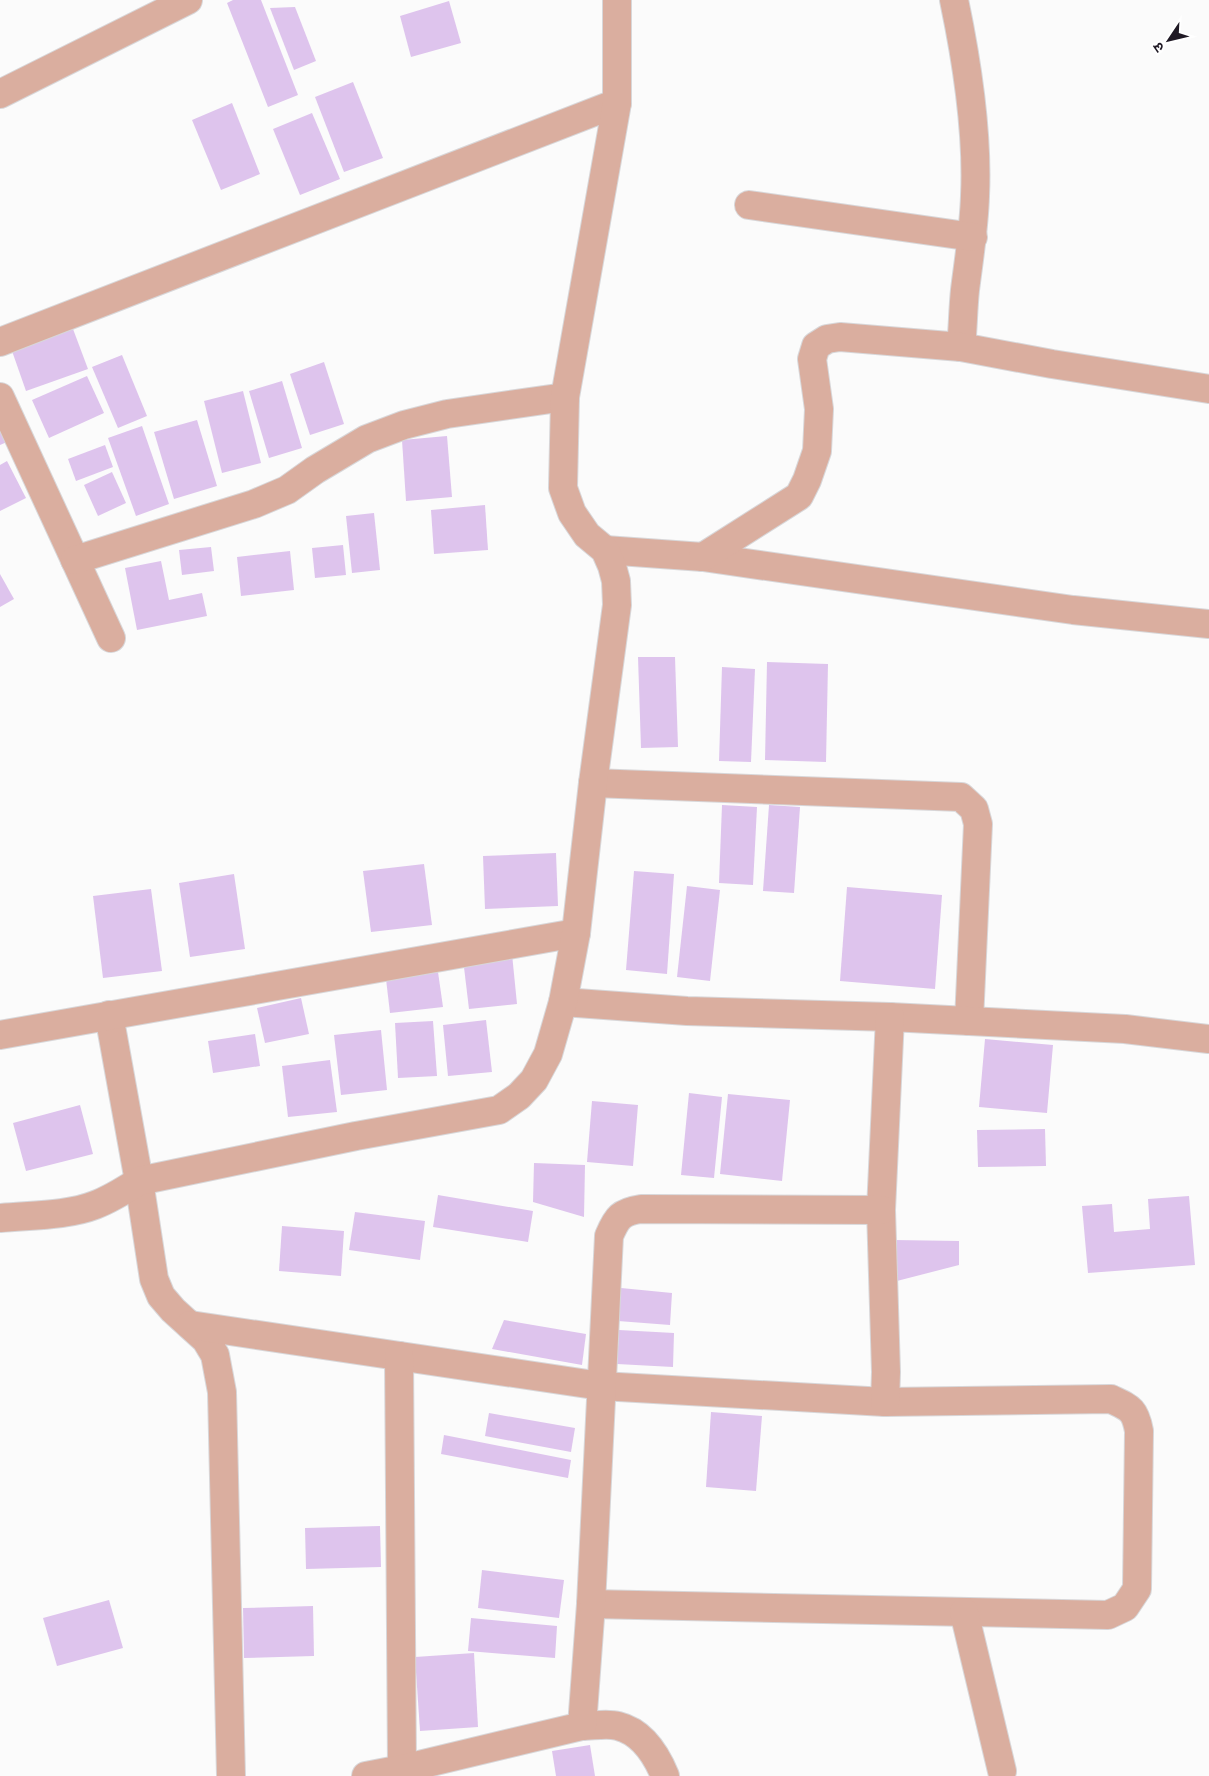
<svg xmlns="http://www.w3.org/2000/svg" width="1209" height="1776" font-family="Manrope,'Noto Sans Devanagari',sans-serif">
  <style>
    .building { fill: #dec4ed }
    .lines { fill: none; stroke-linecap: round; stroke-linejoin: round }
    .minor-casing { stroke: #d8d7d9; stroke-width: 30 }
    .minor { stroke: #daae9f; stroke-width: 28 }
  </style>
  <rect width="100%" height="100%" fill="#fbfbfb"/>
  <!-- building -->
  <g class="building">
    <path d="M 233,0 L 261,0 L 298,95 L 268,107 L 227,3 Z"/>
    <path d="M 449,1 L 461,43 L 411,57 L 400,16 Z"/>
    <path d="M 295,7 L 316,61 L 294,70 L 270,8 Z"/>
    <path d="M 353,82 L 383,158 L 344,172 L 315,97 Z"/>
    <path d="M 232,103 L 260,174 L 221,190 L 192,120 Z"/>
    <path d="M 312,113 L 340,179 L 300,195 L 273,129 Z"/>
    <path d="M 73,329 L 88,369 L 26,391 L 12,351 Z"/>
    <path d="M 122,355 L 147,416 L 118,428 L 92,367 Z"/>
    <path d="M 324,362 L 344,424 L 310,435 L 290,374 Z"/>
    <path d="M 87,376 L 104,413 L 49,438 L 32,400 Z"/>
    <path d="M 282,381 L 302,448 L 269,458 L 249,391 Z"/>
    <path d="M 243,391 L 261,463 L 222,473 L 204,401 Z"/>
    <path d="M 197,420 L 217,486 L 174,499 L 154,432 Z"/>
    <path d="M 142,426 L 169,504 L 136,516 L 108,438 Z"/>
    <path d="M 0,427 L 7,442 L 0,445 Z"/>
    <path d="M 447,436 L 452,497 L 406,501 L 402,440 Z"/>
    <path d="M 105,445 L 113,467 L 76,481 L 68,459 Z"/>
    <path d="M 7,461 L 26,498 L 0,511 L 0,465 Z"/>
    <path d="M 112,472 L 126,503 L 98,516 L 84,485 Z"/>
    <path d="M 485,505 L 488,550 L 434,554 L 431,510 Z"/>
    <path d="M 374,513 L 380,570 L 352,573 L 346,516 Z"/>
    <path d="M 343,545 L 346,575 L 315,578 L 312,548 Z"/>
    <path d="M 211,547 L 214,571 L 182,575 L 179,550 Z"/>
    <path d="M 290,551 L 294,590 L 241,596 L 237,557 Z"/>
    <path d="M 161,561 L 169,600 L 202,593 L 207,616 L 137,630 L 125,568 Z"/>
    <path d="M 0,574 L 14,599 L 0,607 Z"/>
    <path d="M 638,657 L 675,657 L 678,747 L 641,748 Z"/>
    <path d="M 767,662 L 828,664 L 826,762 L 765,760 Z"/>
    <path d="M 722,667 L 755,669 L 751,762 L 719,761 Z"/>
    <path d="M 722,805 L 757,807 L 753,885 L 719,883 Z"/>
    <path d="M 769,805 L 800,807 L 794,893 L 763,891 Z"/>
    <path d="M 556,853 L 558,906 L 485,909 L 483,856 Z"/>
    <path d="M 424,864 L 432,925 L 371,932 L 363,871 Z"/>
    <path d="M 634,871 L 674,874 L 667,974 L 626,970 Z"/>
    <path d="M 234,874 L 245,949 L 190,957 L 179,883 Z"/>
    <path d="M 687,886 L 720,890 L 710,981 L 677,977 Z"/>
    <path d="M 847,887 L 942,895 L 935,989 L 840,981 Z"/>
    <path d="M 151,889 L 162,971 L 103,978 L 93,896 Z"/>
    <path d="M 512,954 L 517,1004 L 469,1009 L 463,959 Z"/>
    <path d="M 438,972 L 443,1007 L 390,1013 L 386,979 Z"/>
    <path d="M 301,998 L 309,1034 L 265,1043 L 257,1008 Z"/>
    <path d="M 486,1020 L 492,1072 L 448,1076 L 443,1025 Z"/>
    <path d="M 433,1021 L 437,1076 L 398,1078 L 395,1023 Z"/>
    <path d="M 381,1030 L 387,1090 L 341,1095 L 334,1035 Z"/>
    <path d="M 255,1034 L 260,1066 L 213,1073 L 208,1041 Z"/>
    <path d="M 985,1039 L 1053,1045 L 1047,1113 L 979,1107 Z"/>
    <path d="M 330,1060 L 337,1112 L 288,1117 L 282,1066 Z"/>
    <path d="M 689,1093 L 722,1097 L 714,1178 L 681,1175 Z"/>
    <path d="M 728,1094 L 790,1100 L 782,1181 L 720,1174 Z"/>
    <path d="M 592,1101 L 638,1105 L 633,1166 L 587,1162 Z"/>
    <path d="M 80,1105 L 93,1154 L 26,1171 L 13,1123 Z"/>
    <path d="M 1045,1129 L 1046,1166 L 978,1167 L 977,1130 Z"/>
    <path d="M 534,1163 L 585,1165 L 584,1217 L 533,1202 Z"/>
    <path d="M 438,1195 L 533,1211 L 528,1242 L 433,1227 Z"/>
    <path d="M 1189,1196 L 1195,1265 L 1088,1273 L 1082,1206 L 1112,1204 L 1114,1232 L 1150,1229 L 1148,1199 Z"/>
    <path d="M 355,1212 L 425,1221 L 420,1260 L 349,1250 Z"/>
    <path d="M 282,1226 L 344,1231 L 341,1276 L 279,1271 Z"/>
    <path d="M 894,1240 L 959,1241 L 959,1265 L 893,1282 Z"/>
    <path d="M 621,1288 L 672,1293 L 670,1325 L 618,1321 Z"/>
    <path d="M 504,1320 L 586,1334 L 582,1365 L 492,1349 Z"/>
    <path d="M 619,1330 L 674,1333 L 673,1367 L 617,1364 Z"/>
    <path d="M 711,1412 L 762,1416 L 756,1491 L 706,1487 Z"/>
    <path d="M 489,1413 L 575,1428 L 571,1452 L 485,1436 Z"/>
    <path d="M 444,1435 L 571,1460 L 568,1478 L 441,1454 Z"/>
    <path d="M 380,1526 L 381,1567 L 306,1569 L 305,1528 Z"/>
    <path d="M 482,1570 L 564,1580 L 559,1618 L 478,1608 Z"/>
    <path d="M 109,1600 L 123,1648 L 57,1666 L 43,1618 Z"/>
    <path d="M 313,1606 L 314,1656 L 244,1658 L 243,1608 Z"/>
    <path d="M 471,1618 L 557,1626 L 555,1658 L 468,1651 Z"/>
    <path d="M 474,1653 L 478,1727 L 420,1731 L 415,1657 Z"/>
    <path d="M 590,1745 L 595,1776 L 556,1776 L 552,1751 Z"/>
  </g>
  <g class="lines">
    <!-- minor casing -->
    <g class="minor-casing">
      <g id="minor">
        <path d="M 954,0 C 967,62 978,132 975,196 C 974,228 969,258 965,290 C 963,309 963,328 961,347"/>
        <path d="M 0,94 L 188,0"/>
        <path d="M 749,205 L 973,237"/>
        <path d="M 0,342 L 617,103"/>
        <path d="M 0,397 L 111,638"/>
        <path d="M 605,550 L 703,557 L 1073,610 L 1209,624"/>
        <path d="M 703,557 L 799,496 L 807,480 L 817,451 L 819,409 L 812,359 L 816,346 L 827,339 L 840,337 L 961,347 L 1052,364 L 1209,389"/>
        <path d="M 75,560 L 254,504 L 287,490 L 315,470 L 367,439 L 404,425 L 447,414 L 565,397"/>
        <path d="M 593,783 L 961,797 L 974,809 L 978,824 L 969,1021"/>
        <path d="M 563,1002 L 687,1011 L 890,1017 L 1125,1029 L 1209,1039"/>
        <path d="M 109,1015 L 139,1181 L 154,1279 L 161,1296 L 173,1310 L 206,1340 L 215,1355 L 222,1392 L 231,1776"/>
        <path d="M 0,1035 L 576,933"/>
        <path d="M 0,1218 C 30,1215 67,1216 95,1205 C 111,1199 125,1190 139,1181 L 356,1136 L 499,1110 L 519,1096 L 534,1080 L 548,1054 L 563,1002 L 576,933 L 593,783 L 617,605 L 616,581 L 612,566 L 605,550 L 587,535 L 572,513 L 563,488 L 565,397 L 617,103 L 617,0"/>
        <path d="M 190,1325 L 601,1386 L 885,1402 L 1111,1399 C 1130,1408 1135,1409 1139,1431 L 1137,1589 L 1125,1607 L 1108,1615 L 591,1604"/>
        <path d="M 399,1356 L 402,1769"/>
        <path d="M 885,1402 L 886,1372 L 881,1210 L 890,1017"/>
        <path d="M 964,1612 L 1002,1771"/>
        <path d="M 582,1726 C 593,1726 607,1723 618,1726 C 642,1732 656,1754 665,1776"/>
        <path d="M 366,1776 L 402,1769 L 582,1726 L 591,1604 L 609,1236 C 617,1217 621,1212 641,1209 L 881,1210"/>
      </g>
    </g>
    <!-- minor -->
    <use href="#minor" class="minor"/>
  </g>
  <!-- north arrow -->
  <g transform="translate(1169 40) rotate(235)" stroke="#ffffff" stroke-width="4" paint-order="stroke">
  <path d="M0-4L9 19L0 12L-9 19Z" fill="#1f1924"/>
  <text y="-8" font-size="14" font-weight="bold" text-anchor="middle" fill="#1f1924">उ</text>
  </g>
</svg>
